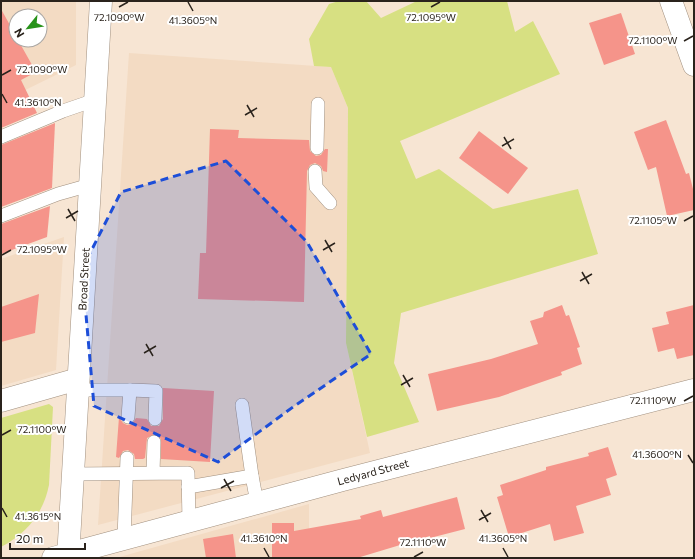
<svg xmlns="http://www.w3.org/2000/svg" width="695" height="559" font-family="Commissioner,sans-serif">
  <style>
    .built { fill: #f3dbc3; fill-rule: evenodd }
    .green { fill: #d7e082 }
    .building { fill: #f5948a }
    .lines { fill: none; stroke-linecap: round; stroke-linejoin: round }
    .service-casing { stroke: #a1907f; stroke-width: 14 }
    .minor-casing { stroke: #a1907f; stroke-width: 23 }
    .tertiary-casing { stroke: #a1907f; stroke-width: 23 }
    .primary-casing { stroke: #a1907f; stroke-width: 23 }
    .service { stroke: #fff; stroke-width: 13 }
    .minor { stroke: #fff; stroke-width: 22 }
    .tertiary { stroke: #fff; stroke-width: 22 }
    .primary { stroke: #fff; stroke-width: 22 }
    .marked { fill: #1d4ed8; fill-opacity: 0.2; stroke: #1d4ed8; stroke-width: 3; stroke-dasharray: 8 5; stroke-linejoin: round }
    .ticks { fill: none; stroke: #2a231c; stroke-width: 1.5 }
    .labels { text-anchor: middle; stroke-width: 4; stroke-linejoin: round; paint-order: stroke }
    .street-label { font-size: 11px; fill: #2a231c; stroke: #fff }
    .ticks-label { font-size: 10px; text-anchor: middle; fill: #2a231c; stroke: #fff; stroke-width: 4; stroke-linejoin: round; paint-order: stroke }
  </style>
  <rect width="100%" height="100%" fill="#f7e5d3"/>
  <!-- built -->
  <g class="built">
    <path d="M 1,1 L 76,1 L 76,65 L 1,102 ZM 16,16 L 40,16 L 40,40 L 16,40 Z"/>
    <path d="M 129,53 L 331,67 L 348,108 L 346,343 L 370,453 L 98,525 Z"/>
    <path d="M 64,237 L 56,370 L 1,386 L 1,259 Z"/>
    <path d="M 309,504 L 309,558 L 116,558 Z"/>
  </g>
  <!-- green -->
  <g class="green">
    <path d="M 339,1 L 366,1 L 381,18 L 417,1 L 507,1 L 515,32 L 533,21 L 560,74 L 400,141 L 416,179 L 439,169 L 493,209 L 578,189 L 598,254 L 401,313 L 394,363 L 419,422 L 367,437 L 346,343 L 348,108 L 331,67 L 314,66 L 309,39 L 329,4 Z"/>
    <path d="M 49,404 L 53,407 L 49,485 C 43,514 27,533 1,547 L 1,418 Z"/>
  </g>
  <!-- building -->
  <g class="building">
    <path d="M 1,9 L 16,36 L 16,40 L 18,40 L 36,72 L 21,80 L 37,113 L 1,128 Z"/>
    <path d="M 621,13 L 635,54 L 604,65 L 589,23 Z"/>
    <path d="M 666,120 L 686,174 L 689,173 L 694,193 L 694,210 L 667,216 L 656,167 L 648,170 L 634,132 Z"/>
    <path d="M 55,123 L 52,188 L 1,207 L 1,145 Z"/>
    <path d="M 210,129 L 239,130 L 238,138 L 309,140 L 310,151 L 316,156 L 321,155 L 325,149 L 328,149 L 327,172 L 323,171 L 321,166 L 315,163 L 310,165 L 307,171 L 304,302 L 198,299 L 200,253 L 206,253 Z"/>
    <path d="M 479,131 L 528,168 L 508,194 L 459,158 Z"/>
    <path d="M 50,206 L 47,237 L 1,254 L 1,224 Z"/>
    <path d="M 39,294 L 35,333 L 1,342 L 1,307 Z"/>
    <path d="M 562,305 L 566,316 L 569,315 L 580,347 L 577,348 L 582,364 L 561,372 L 562,375 L 499,397 L 437,411 L 428,374 L 491,359 L 538,344 L 530,321 L 543,317 L 544,312 Z"/>
    <path d="M 694,305 L 694,355 L 677,359 L 674,348 L 658,352 L 652,328 L 669,324 L 666,312 Z"/>
    <path d="M 163,388 L 214,391 L 210,462 L 161,459 L 161,439 L 155,434 L 147,438 L 145,458 L 143,459 L 135,459 L 134,454 L 128,450 L 123,451 L 119,458 L 116,457 L 119,417 L 123,423 L 127,425 L 132,424 L 136,418 L 147,419 L 151,426 L 159,426 L 163,419 Z"/>
    <path d="M 608,447 L 617,475 L 606,479 L 611,495 L 576,506 L 584,533 L 554,541 L 550,524 L 509,537 L 497,497 L 503,495 L 500,485 L 546,470 L 546,467 L 589,456 L 588,453 Z"/>
    <path d="M 457,497 L 465,529 L 430,538 L 430,536 L 357,558 L 272,558 L 272,523 L 294,523 L 294,531 L 361,519 L 360,516 L 381,510 L 383,517 Z"/>
    <path d="M 233,534 L 236,558 L 206,558 L 203,539 Z"/>
  </g>
  <g class="lines">
    <!-- service casing -->
    <g class="service-casing">
      <g id="service">
        <path d="M 1,137 L 63,111 L 95,100"/>
        <path d="M 317,148 L 318,104"/>
        <path d="M 315,171 L 316,187 L 330,203"/>
        <path d="M 1,216 L 58,194 L 90,185"/>
        <path d="M 78,390 L 130,390 L 128,417"/>
        <path d="M 130,390 L 156,391 L 155,419"/>
        <path d="M 153,472 L 154,442"/>
        <path d="M 73,474 L 188,473 L 189,521"/>
        <path d="M 252,476 L 257,503"/>
        <path d="M 188,487 L 252,476 L 242,405"/>
        <path d="M 124,538 L 127,458"/>
      </g>
    </g>
    <!-- minor casing -->
    <g class="minor-casing">
      <g id="minor">
        <path d="M 671,1 L 694,65"/>
        <path d="M 1,401 L 78,379"/>
        <path d="M 68,554 L 343,480 L 694,390"/>
      </g>
    </g>
    <!-- tertiary casing -->
    <g class="tertiary-casing">
      <path id="tertiary" d="M 53,558 L 68,554"/>
    </g>
    <!-- primary casing -->
    <g class="primary-casing">
      <path id="primary" d="M 68,558 L 101,1"/>
    </g>
    <!-- service -->
    <use href="#service" class="service"/>
    <!-- minor -->
    <use href="#minor" class="minor"/>
    <!-- tertiary -->
    <use href="#tertiary" class="tertiary"/>
    <!-- primary -->
    <use href="#primary" class="primary"/>
  </g>
  <!-- marked area -->
  <path class="marked" d="M 226,161 L 307,242 L 371,354 L 293,407 L 218,462 L 94,406 L 82,269 L 121,192 Z"/>
  <!-- ticks -->
  <path class="ticks" d="M 188,2 L 193,11M 119,7 L 128,2M 431,7 L 440,2M 684,41 L 693,36M 2,75 L 11,70M 2,94 L 7,103M 247,105 L 254,117M 245,115 L 257,108M 504,137 L 511,149M 502,146 L 514,139M 68,209 L 75,221M 66,218 L 78,211M 684,221 L 693,216M 325,240 L 332,252M 323,250 L 335,243M 2,255 L 11,250M 582,272 L 589,284M 580,281 L 592,274M 146,344 L 153,356M 144,353 L 156,346M 403,375 L 410,387M 401,385 L 413,378M 684,401 L 693,396M 2,435 L 11,430M 688,455 L 693,463M 224,479 L 231,491M 221,488 L 234,481M 2,508 L 7,517M 481,510 L 488,522M 479,520 L 491,513M 264,548 L 269,557M 503,548 L 508,557M 414,557 L 423,552"/>
  <g class="labels">
    <!-- street labels -->
    <g class="street-label">
      <text transform="translate(84 279) rotate(-87)" y="4">Broad Street</text>
      <text transform="translate(373 472) rotate(-15)" y="4">Ledyard Street</text>
    </g>
  </g>
  <g class="ticks-label">
    <text x="119" y="21">72.1090°W</text>
    <text x="431" y="21">72.1095°W</text>
    <text x="193" y="24">41.3605°N</text>
    <text x="653" y="44">72.1100°W</text>
    <text x="42" y="73">72.1090°W</text>
    <text x="38" y="106">41.3610°N</text>
    <text x="653" y="224">72.1105°W</text>
    <text x="42" y="253">72.1095°W</text>
    <text x="653" y="404">72.1110°W</text>
    <text x="42" y="433">72.1100°W</text>
    <text x="657" y="458">41.3600°N</text>
    <text x="38" y="520">41.3615°N</text>
    <text x="264" y="542">41.3610°N</text>
    <text x="503" y="542">41.3605°N</text>
    <text x="423" y="546">72.1110°W</text>
  </g>
  <!-- border -->
  <rect width="695" height="559" fill="none" stroke="#2a231c" stroke-width="4"/>
  <!-- north arrow -->
  <g transform="translate(28 28) rotate(240)"><circle r="19" fill="#ffffff" stroke="#aaa7a4"/>
  <path d="M0-3L7 15L0 10L-7 15Z" fill="#28931a"/>
  <text y="-6" font-size="11" font-weight="bold" text-anchor="middle" fill="#2a231c">N</text>
  </g>
  <!-- scale -->
  <path d="M10 543v6h75v-6" fill="none" stroke="#2a231c" stroke-width="2"/>
  <text x="16" y="543" font-size="12" fill="#2a231c" stroke="#ffffff" stroke-width="3" paint-order="stroke">20 m</text>
</svg>
